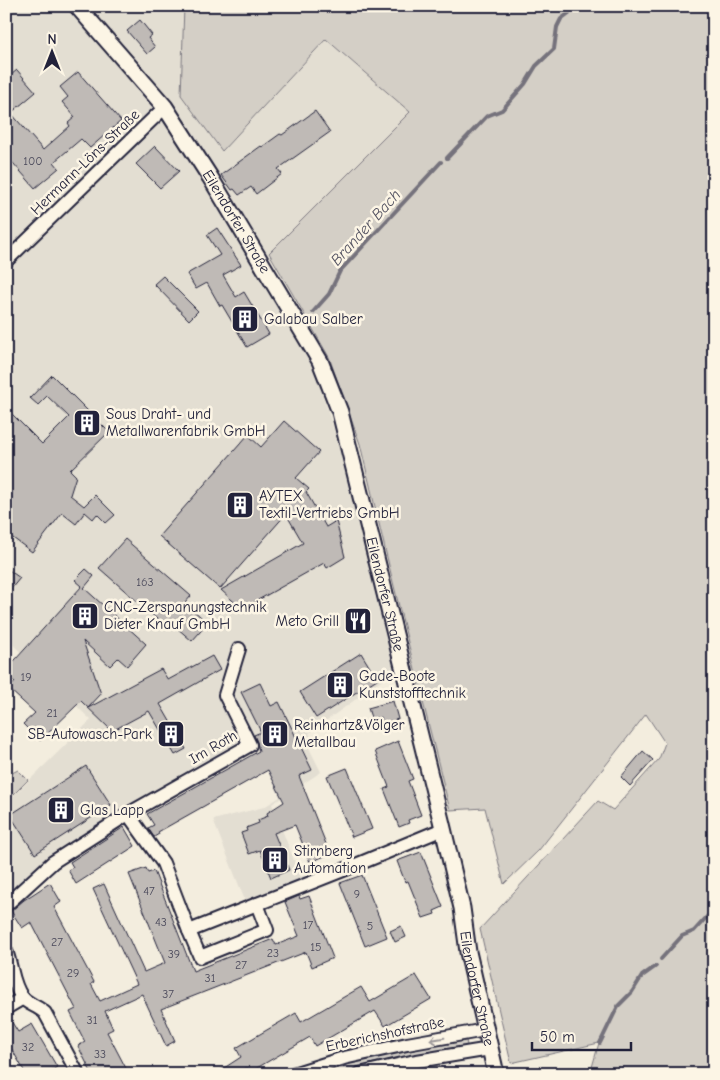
<svg xmlns="http://www.w3.org/2000/svg" width="720" height="1080" font-family="'Comic Neue',sans-serif">
  <style>
    .built { fill: #e3ded2 }
    .green { fill: #d4cfc6; stroke: #7b7880 }
    .lines { fill: none; stroke-linecap: round; stroke-linejoin: round }
    .stream { stroke: #75727b; stroke-width: 4 }
    .building { fill: #bfbab6; stroke: #22223b }
    .minor-casing { stroke: #22223b; stroke-width: 16 }
    .tertiary-casing { stroke: #22223b; stroke-width: 19 }
    .minor { stroke: #fcf5e5; stroke-width: 12 }
    .tertiary { stroke: #fcf5e5; stroke-width: 15 }
    .oneway { stroke: #9a9698 }
    .labels { text-anchor: middle; stroke-width: 5; stroke-linejoin: round; paint-order: stroke }
    .number-label { font-size: 12px; fill: #49485a }
    .street-label { font-size: 15px; fill: #22223b; stroke: #fcf5e5 }
    .poi-label { font-size: 15px; fill: #22223b; stroke: #fcf5e5; text-anchor: start }
    .water-label { font-size: 16px; font-style: italic; fill: #525160; stroke: #fcf5e5 }
  </style>
  <rect width="100%" height="100%" fill="#f3edde"/>
  <filter id="ink" filterUnits="userSpaceOnUse"><feTurbulence type="fractalNoise" baseFrequency=".02" numOctaves="2"/><feDisplacementMap in="SourceGraphic" scale="10" xChannelSelector="R" yChannelSelector="G"/><feConvolveMatrix kernelMatrix="1 2 1 2 8 2 1 2 1" color-interpolation-filters="sRGB"/></filter>
  <g filter="url(#ink)">
    <!-- built -->
    <path class="built" d="M 6,6 L 184,6 L 181,95 L 222,151 L 326,39 L 411,112 L 269,253 L 256,269 L 313,366 L 341,451 L 395,671 L 309,733 L 312,740 L 307,744 L 321,772 L 272,804 L 302,881 L 246,903 L 213,820 L 264,807 L 280,797 L 250,735 L 154,790 L 155,792 L 6,899 L 6,803 L 91,720 L 6,638 Z"/>
    <!-- green -->
    <g class="green">
      <path d="M 184,6 L 714,6 L 714,1074 L 590,1074 L 599,1043 L 511,1063 L 480,929 L 598,801 L 613,810 L 659,759 L 665,743 L 646,714 L 539,850 L 504,884 L 485,808 L 450,810 L 393,582 L 360,444 L 329,357 L 269,253 L 410,112 L 326,39 L 222,151 L 181,95 Z"/>
      <path d="M 18,770 L 28,780 L 6,802 L 6,776 Z"/>
      <path d="M 466,1040 L 467,1046 L 373,1063 L 342,1074 L 315,1074 L 372,1057 Z"/>
    </g>
    <g class="lines">
      <!-- stream -->
      <g class="stream">
        <path d="M 447,158 L 487,116 L 502,110 L 525,84 L 536,66 L 554,49 L 557,27 L 561,19 L 569,13 L 570,6"/>
        <path d="M 313,312 L 329,294 L 340,271 L 441,162"/>
        <path d="M 661,959 L 682,936 L 694,931 L 714,909"/>
        <path d="M 600,1043 L 618,1006 L 632,992 L 642,976 L 656,966"/>
      </g>
    </g>
    <!-- building -->
    <g class="building">
      <path d="M 140,20 L 152,35 L 148,38 L 155,47 L 147,54 L 127,31 Z"/>
      <path d="M 17,70 L 36,92 L 11,113 L 43,150 L 70,126 L 68,123 L 75,117 L 62,102 L 68,97 L 60,87 L 78,72 L 121,121 L 90,148 L 81,139 L 54,162 L 59,168 L 35,188 L 6,155 L 6,79 Z"/>
      <path d="M 315,111 L 330,132 L 278,169 L 282,174 L 256,194 L 251,187 L 239,195 L 234,189 L 232,190 L 221,175 L 261,146 L 262,147 L 280,134 L 282,135 Z"/>
      <path d="M 155,146 L 179,171 L 160,188 L 136,164 Z"/>
      <path d="M 217,228 L 241,265 L 223,275 L 236,297 L 244,292 L 269,334 L 247,347 L 222,305 L 220,306 L 207,283 L 196,289 L 187,274 L 220,255 L 207,235 Z"/>
      <path d="M 163,276 L 198,311 L 189,320 L 154,284 Z"/>
      <path d="M 52,375 L 109,432 L 70,470 L 76,476 L 70,495 L 84,506 L 95,495 L 115,515 L 106,523 L 97,514 L 93,519 L 85,512 L 76,524 L 62,513 L 32,552 L 6,533 L 6,408 L 42,444 L 69,417 L 47,396 L 38,405 L 30,398 Z"/>
      <path d="M 284,421 L 319,452 L 296,478 L 309,489 L 306,492 L 326,527 L 336,521 L 345,557 L 327,568 L 324,563 L 242,609 L 221,590 L 303,543 L 286,514 L 220,589 L 159,536 L 248,435 L 261,447 Z"/>
      <path d="M 125,539 L 191,596 L 185,603 L 208,623 L 192,641 L 169,621 L 165,626 L 99,568 Z"/>
      <path d="M 6,568 L 20,578 L 6,595 Z"/>
      <path d="M 86,569 L 94,576 L 84,588 L 146,644 L 127,666 L 118,658 L 110,666 L 83,641 L 101,694 L 88,708 L 161,669 L 168,680 L 212,656 L 220,670 L 160,704 L 186,749 L 175,755 L 149,711 L 112,731 L 81,701 L 40,741 L 23,724 L 35,713 L 9,689 L 15,682 L 6,674 L 6,670 L 82,586 L 75,580 Z"/>
      <path d="M 361,653 L 377,679 L 316,718 L 300,692 Z"/>
      <path d="M 260,683 L 271,706 L 279,702 L 312,770 L 299,776 L 330,854 L 310,862 L 295,825 L 274,833 L 289,870 L 271,878 L 260,850 L 249,854 L 241,833 L 247,831 L 246,828 L 259,823 L 258,820 L 268,816 L 267,813 L 284,802 L 268,770 L 158,832 L 159,834 L 154,837 L 148,828 L 154,825 L 147,814 L 259,751 L 257,742 L 254,735 L 261,732 L 241,692 Z"/>
      <path d="M 393,701 L 398,719 L 383,724 L 381,717 L 372,721 L 368,708 Z"/>
      <path d="M 398,741 L 413,779 L 408,781 L 421,815 L 408,820 L 409,823 L 399,827 L 384,789 L 389,787 L 375,751 Z"/>
      <path d="M 643,751 L 653,760 L 630,786 L 621,777 Z"/>
      <path d="M 86,766 L 111,805 L 35,854 L 10,815 Z"/>
      <path d="M 347,768 L 372,829 L 352,837 L 327,776 Z"/>
      <path d="M 124,827 L 135,846 L 76,884 L 68,870 L 73,867 L 70,862 Z"/>
      <path d="M 421,852 L 443,907 L 434,911 L 435,914 L 423,918 L 408,881 L 405,882 L 397,861 Z"/>
      <path d="M 146,868 L 148,873 L 154,871 L 193,971 L 273,939 L 276,945 L 299,936 L 285,902 L 299,896 L 300,899 L 309,896 L 333,958 L 312,967 L 306,952 L 161,1009 L 175,1041 L 166,1046 L 142,994 L 105,1011 L 113,1029 L 107,1032 L 129,1074 L 92,1074 L 78,1046 L 85,1042 L 70,1012 L 76,1009 L 31,922 L 22,928 L 11,911 L 24,900 L 50,883 L 61,902 L 54,907 L 94,982 L 91,984 L 100,1001 L 137,984 L 93,889 L 104,884 L 144,972 L 165,963 L 129,874 Z"/>
      <path d="M 362,875 L 387,937 L 365,946 L 340,883 Z"/>
      <path d="M 401,926 L 406,937 L 395,942 L 390,931 Z"/>
      <path d="M 416,975 L 431,999 L 385,1026 L 375,1011 L 315,1046 L 310,1037 L 250,1072 L 247,1067 L 235,1074 L 215,1074 L 241,1057 L 236,1048 L 296,1013 L 301,1022 L 361,987 L 370,1002 Z"/>
      <path d="M 6,1016 L 8,1016 L 18,1032 L 32,1024 L 57,1067 L 46,1074 L 26,1074 L 6,1039 Z"/>
    </g>
    <g class="lines">
      <!-- minor casing -->
      <g class="minor-casing">
        <g id="minor">
          <path d="M 6,261 L 165,107"/>
          <path d="M 128,814 L 163,863 L 189,931 L 351,867 L 443,829"/>
          <path d="M 6,905 L 53,862 L 128,814 L 250,745 L 225,695 L 239,649"/>
          <path d="M 189,931 L 200,957 L 267,930 L 257,904"/>
          <path d="M 6,951 C 12,966 12,984 22,997 C 27,1004 38,1006 45,1013 L 78,1074"/>
          <path d="M 6,1008 L 23,998"/>
          <path d="M 293,1074 L 344,1058 L 407,1044 L 485,1030"/>
          <path d="M 359,1074 L 411,1062 L 490,1049"/>
        </g>
      </g>
      <!-- tertiary casing -->
      <g class="tertiary-casing">
        <g id="tertiary">
          <path id="s1" d="M 77,6 L 165,107 L 210,177 L 320,361 L 340,412 L 441,820 L 462,908 L 468,952 L 496,1074"/>
        </g>
      </g>
      <!-- minor -->
      <use href="#minor" class="minor"/>
      <!-- tertiary -->
      <use href="#tertiary" class="tertiary"/>
    </g>
    <!-- one-way arrows -->
    <defs><path id="oneway-shaft" d="M-6 0H5M1.5-3L5.5 0L1.5 3" fill="none" stroke-width="1.6" stroke-linecap="round" stroke-linejoin="round" transform="scale(1.25)"/></defs>
    <use class="oneway" href="#oneway-shaft" transform="translate(437 1039) rotate(170)"/>
  </g>
  <!-- icons -->
  <defs>
    <g id="building-square" transform="scale(1.4375)"><rect x="-9" y="-9" width="18" height="18" rx="4" fill="#22223b" stroke="#fcf5e5"/><path d="M-4-6H4V6H1V3H-1V6H-4ZM-2.5-4.3h1.7v1.8h-1.7ZM.8-4.3h1.7v1.8H.8ZM-2.5-1h1.7V.8h-1.7ZM.8-1h1.7V.8H.8Z" fill="#fff"/></g>
    <g id="restaurant-square" transform="scale(1.4375)"><rect x="-9" y="-9" width="18" height="18" rx="4" fill="#22223b" stroke="#fcf5e5"/><path d="M-5-6h1v4h1v-4h1v4h1v-4h1v5L-1.5 .5V6h-2V.5L-5-1ZM5-6V6H3V1.5H1.5Q1.5-4 5-6Z" fill="#fff"/></g>
  </defs>
  <g fill-rule="evenodd">
    <use href="#building-square" x="245" y="319"/>
    <use href="#building-square" x="87" y="423"/>
    <use href="#building-square" x="240" y="505"/>
    <use href="#building-square" x="85" y="616"/>
    <use href="#restaurant-square" x="358" y="621"/>
    <use href="#building-square" x="340" y="685"/>
    <use href="#building-square" x="171" y="734"/>
    <use href="#building-square" x="275" y="734"/>
    <use href="#building-square" x="61" y="810"/>
    <use href="#building-square" x="275" y="860"/>
  </g>
  <g class="labels">
    <!-- number labels -->
    <g class="number-label">
      <text x="33" y="165">100</text>
      <text x="145" y="586">163</text>
      <text x="26" y="681">19</text>
      <text x="52" y="717">21</text>
      <text x="149" y="895">47</text>
      <text x="357" y="898">9</text>
      <text x="161" y="926">43</text>
      <text x="308" y="929">17</text>
      <text x="370" y="930">5</text>
      <text x="57" y="946">27</text>
      <text x="316" y="951">15</text>
      <text x="273" y="957">23</text>
      <text x="174" y="958">39</text>
      <text x="241" y="969">27</text>
      <text x="73" y="977">29</text>
      <text x="210" y="982">31</text>
      <text x="168" y="998">37</text>
      <text x="92" y="1024">31</text>
      <text x="28" y="1051">32</text>
      <text x="100" y="1058">33</text>
    </g>
    <!-- street labels -->
    <g class="street-label">
      <text transform="translate(85 162) rotate(-44)" y="5">Hermann-Löns-Straße</text>
      <text dy="5" stroke="none"><textPath href="#s1" startOffset="269">Eilendorfer Straße</textPath></text>
      <text dy="5" stroke="none"><textPath href="#s1" startOffset="674">Eilendorfer Straße</textPath></text>
      <text transform="translate(213 747) rotate(-30)" y="5">Im Roth</text>
      <text dy="5" stroke="none"><textPath href="#s1" startOffset="1079">Eilendorfer Straße</textPath></text>
      <text transform="translate(385 1034) rotate(-12)" y="5">Erberichshofstraße</text>
    </g>
    <!-- poi labels -->
    <g class="poi-label">
      <text x="264" y="324">Galabau Salber</text>
      <text x="106" y="419">Sous Draht- und<tspan x="106" dy="17">Metallwarenfabrik GmbH</tspan></text>
      <text x="259" y="501">AYTEX<tspan x="259" dy="17">Textil-Vertriebs GmbH</tspan></text>
      <text x="104" y="612">CNC-Zerspanungstechnik<tspan x="104" dy="17">Dieter Knauf GmbH</tspan></text>
      <text x="339" y="626" text-anchor="end">Meto Grill</text>
      <text x="359" y="681">Gade-Boote<tspan x="359" dy="17">Kunststofftechnik</tspan></text>
      <text x="294" y="730">Reinhartz&amp;Völger<tspan x="294" dy="17">Metallbau</tspan></text>
      <text x="152" y="739" text-anchor="end">SB-Autowasch-Park</text>
      <text x="80" y="815">Glas Lapp</text>
      <text x="294" y="856">Stirnberg<tspan x="294" dy="17">Automation</tspan></text>
    </g>
    <!-- water labels -->
    <g class="water-label">
      <text transform="translate(365 227) rotate(-48)" y="6">Brander Bach</text>
    </g>
  </g>
  <!-- margin -->
  <rect width="720" height="1080" fill="none" stroke="#fcf5e5" stroke-width="25"/>
  <rect x="12" y="12" width="695" height="1055" fill="none" stroke="#22223b" stroke-width="2" filter="url(#ink)"/>
  <!-- north arrow -->
  <g transform="translate(52 52)" stroke="#fcf5e5" stroke-width="4" paint-order="stroke">
  <path d="M0-4L9 19L0 12L-9 19Z" fill="#22223b"/>
  <text y="-8" font-size="14" font-weight="bold" text-anchor="middle" fill="#22223b">N</text>
  </g>
  <!-- scale -->
  <path d="M532 1042v8h99v-8" fill="none" stroke="#22223b" stroke-width="2.5"/>
  <text x="540" y="1042" font-size="15" fill="#22223b" stroke="#fcf5e5" stroke-width="4" paint-order="stroke">50 m</text>
</svg>
